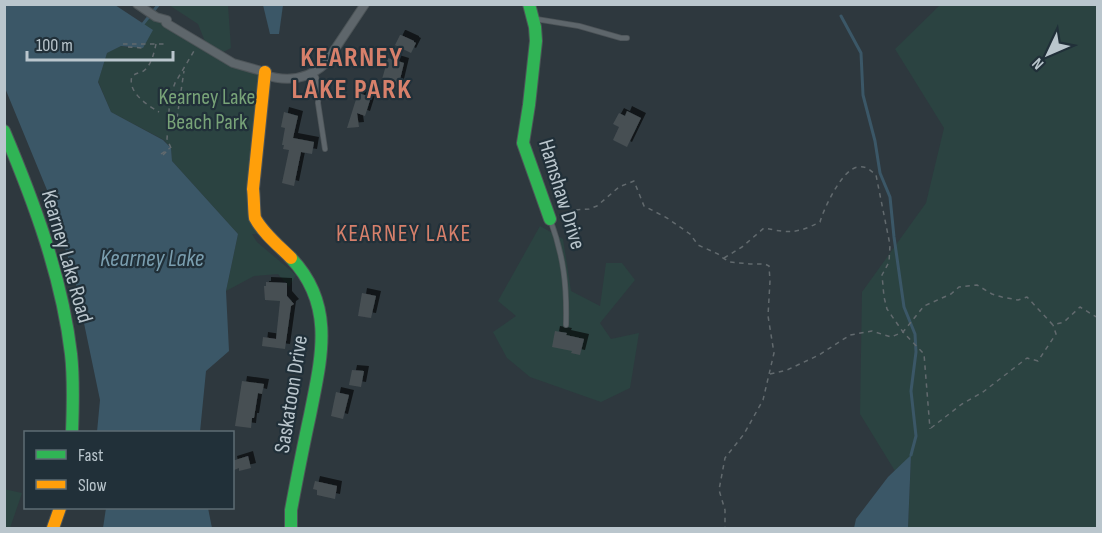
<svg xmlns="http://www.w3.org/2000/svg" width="1102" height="533" font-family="'Sofia Sans Condensed',sans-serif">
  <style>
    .green { fill: #2b4341 }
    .water { fill: #3b5767 }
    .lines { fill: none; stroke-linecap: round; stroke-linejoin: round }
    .stream { stroke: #3b5767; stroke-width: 3 }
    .building { fill: #474f53; filter: url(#shadow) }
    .lane-casing { stroke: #4d5458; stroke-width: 6 }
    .street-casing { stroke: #4d5458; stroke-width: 10 }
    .fast-casing { stroke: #4d5458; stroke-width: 14 }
    .slow-casing { stroke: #4d5458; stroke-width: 14 }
    .path { stroke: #626a6e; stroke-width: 1.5; stroke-dasharray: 4.5 4.5; stroke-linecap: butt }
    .lane { stroke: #5e666b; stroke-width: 4.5 }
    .street { stroke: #5e666b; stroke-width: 8 }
    .fast { stroke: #30b455; stroke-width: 12 }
    .slow { stroke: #ff9f0a; stroke-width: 12 }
    .labels { text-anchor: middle; stroke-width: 4.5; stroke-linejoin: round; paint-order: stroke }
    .park-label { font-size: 22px; fill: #78a378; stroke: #213039 }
    .street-label { font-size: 22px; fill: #bac6cd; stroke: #213039 }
    .neighbourhood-label { font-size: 24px; letter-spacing: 1.5px; fill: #d7806b; stroke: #213039 }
    .water-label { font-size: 24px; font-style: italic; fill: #7a9eaf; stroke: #213039 }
    .district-label { font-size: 28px; font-weight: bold; letter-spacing: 1.5px; fill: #d7806b; stroke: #213039 }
  </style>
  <defs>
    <filter id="shadow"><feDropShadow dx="5" dy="-5" stdDeviation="0" flood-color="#0009"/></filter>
  </defs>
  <rect width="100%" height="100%" fill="#2e383e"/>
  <!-- green -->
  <g class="green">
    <path d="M 169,5 L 228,5 L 231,48 L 221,53 L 206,44 L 198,24 Z"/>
    <path d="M 940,5 L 1097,5 L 1097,528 L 908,528 L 911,456 L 895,471 L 860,414 L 862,292 L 926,203 L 944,128 L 895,49 Z"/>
    <path d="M 153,13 L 211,49 L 265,72 L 255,202 L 267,234 L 252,234 L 257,242 L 296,275 L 289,287 L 278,274 L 254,276 L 226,291 L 238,234 L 172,161 L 171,148 L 164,140 L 111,112 L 98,81 L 107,53 L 121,46 L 131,48 L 152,31 L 143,24 Z"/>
    <path d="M 540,226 L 563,239 L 571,291 L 600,306 L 606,263 L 622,263 L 635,280 L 600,323 L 611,339 L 639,333 L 630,388 L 601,402 L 530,377 L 507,358 L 493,332 L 516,316 L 498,301 Z"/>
    <path d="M 4,489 L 22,493 L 10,528 L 5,528 Z"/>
  </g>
  <!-- water -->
  <g class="water">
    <path d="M 4,5 L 115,5 L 153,30 L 143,48 L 121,46 L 107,53 L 98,82 L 111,112 L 163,140 L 171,148 L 172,161 L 238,234 L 226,291 L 229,351 L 206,371 L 200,432 L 97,432 L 100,400 L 75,280 L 47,190 L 5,88 Z"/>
    <path d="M 263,5 L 283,5 L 279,34 L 270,34 Z"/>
    <path d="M 911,455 L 908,528 L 854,528 L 856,519 L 888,477 Z"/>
    <path d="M 106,508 L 208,508 L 212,528 L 103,528 Z"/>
  </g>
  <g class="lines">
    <!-- stream -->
    <g class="stream">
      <path d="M 841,16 L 861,53 L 863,95 L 875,141 L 880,173 L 890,197 L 894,237 L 904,307 L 915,334 L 916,352 L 911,391 L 916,436 L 911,455"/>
      <path d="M 143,24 L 159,4"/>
    </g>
  </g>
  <!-- building -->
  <g class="building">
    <path d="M 400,35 L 401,35 L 414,41 L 414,42 L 416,43 L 411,53 L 395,45 Z"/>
    <path d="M 388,58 L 404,63 L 398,88 L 381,83 Z"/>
    <path d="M 358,93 L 371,97 L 365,116 L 357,113 L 359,127 L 347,128 Z"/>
    <path d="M 627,111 L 641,118 L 627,147 L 613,140 L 619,127 L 613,124 L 619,113 L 625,116 Z"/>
    <path d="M 284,112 L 298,116 L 293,138 L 314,142 L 312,154 L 301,152 L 294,186 L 282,183 L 289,150 L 283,149 L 284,145 L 282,145 L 285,128 L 281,127 Z"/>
    <path d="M 266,282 L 287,283 L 287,296 L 294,304 L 291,306 L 285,349 L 262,346 L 263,337 L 276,339 L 280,301 L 265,300 L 264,286 L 266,286 Z"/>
    <path d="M 362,293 L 376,296 L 371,318 L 358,316 Z"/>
    <path d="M 555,331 L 567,333 L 566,335 L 584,339 L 580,355 L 571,353 L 572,351 L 552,347 Z"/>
    <path d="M 352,370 L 364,371 L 361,387 L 349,385 Z"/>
    <path d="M 242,381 L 264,384 L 262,394 L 258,393 L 254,418 L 252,418 L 251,428 L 235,426 Z"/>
    <path d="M 336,392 L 349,395 L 343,419 L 331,416 Z"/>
    <path d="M 248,456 L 251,468 L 239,471 L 239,468 L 234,470 L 232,461 Z"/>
    <path d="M 315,481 L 337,486 L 335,499 L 317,495 L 317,490 L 313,489 Z"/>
  </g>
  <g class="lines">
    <!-- lane casing -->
    <g class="lane-casing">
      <g id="lane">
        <path d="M 536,19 L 579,26 L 621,38 L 627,38"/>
        <path d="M 313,73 L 316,77 L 319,88 L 318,103 L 325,149"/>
        <path d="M 550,219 C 564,257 567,286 566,325"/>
      </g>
    </g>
    <!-- street casing -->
    <g class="street-casing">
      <path id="street" d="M 137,4 L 156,17 L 167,20 L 166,23 L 233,63 L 265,72 L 265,75 C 287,82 308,79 325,64 L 365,4"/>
    </g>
    <!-- fast casing -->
    <g class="fast-casing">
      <g id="fast">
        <path d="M 529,4 L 535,27 L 536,41 L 529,105 L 523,143 L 550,219"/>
        <path d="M 4,131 C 34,202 62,277 71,354 C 74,380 73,406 72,432"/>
        <path d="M 291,258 C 336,305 321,359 310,415 C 303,447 297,478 291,510 L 291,528"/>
      </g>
    </g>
    <!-- slow casing -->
    <g class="slow-casing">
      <g id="slow">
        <path d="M 265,72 L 253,189 C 254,195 254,214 255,218 C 263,233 279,246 291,258"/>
        <path d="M 53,528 L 60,508"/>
      </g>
    </g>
    <!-- path -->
    <g class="path">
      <path d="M 123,44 L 167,44"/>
      <path d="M 156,44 C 154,53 151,67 142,72 C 138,73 135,74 132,76 C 127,92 147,105 159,112"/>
      <path d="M 128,47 L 143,48"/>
      <path d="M 169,116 L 188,121"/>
      <path d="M 177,118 L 184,71"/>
      <path d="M 171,148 L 167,139 L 170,97 L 175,83 L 194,51"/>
      <path d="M 161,154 L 170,148"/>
      <path d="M 163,155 L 168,150"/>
      <path d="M 559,216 L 574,210 L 589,209 L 597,206 L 619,187 L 634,181 L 644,206 L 667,218 L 690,234 L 698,245 L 718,254 L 723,258 L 730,262 L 750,264 L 765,264 L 769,266 L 770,281 L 768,316 L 774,353 L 763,400 L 744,434 L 725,458 L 719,490 L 725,510 L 725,528"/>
      <path d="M 724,258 L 742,247 L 764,228 C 789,233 796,234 820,222 C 824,208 843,167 859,167 C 867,166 871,171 876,175 L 890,245 L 889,262 L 882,275 L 884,297 L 887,309 L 903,332 L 924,354 L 930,429"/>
      <path d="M 770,374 L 787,370 L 819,355 L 850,335 L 872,331 L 891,337 L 903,332 L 924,306 L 951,294 L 959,287 L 977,285 L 992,294 L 1002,297 L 1018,300 L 1027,297 L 1053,325 L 1064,322 L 1080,307 L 1098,318"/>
      <path d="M 931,428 L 962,404 L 983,392 L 1027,358 L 1038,361 L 1056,334 L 1053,325"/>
    </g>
    <!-- lane -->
    <use href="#lane" class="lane"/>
    <!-- street -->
    <use href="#street" class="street"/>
    <!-- fast -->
    <use href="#fast" class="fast"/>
    <!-- slow -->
    <use href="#slow" class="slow"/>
  </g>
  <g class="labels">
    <!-- park labels -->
    <g class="park-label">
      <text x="207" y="104">Kearney Lake<tspan x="207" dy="25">Beach Park</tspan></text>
    </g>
    <!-- street labels -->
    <g class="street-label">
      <text transform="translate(563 194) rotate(73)" y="8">Hamshaw Drive</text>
      <text transform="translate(68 256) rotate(74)" y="8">Kearney Lake Road</text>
      <text transform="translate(290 394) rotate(-81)" y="8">Saskatoon Drive</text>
    </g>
    <!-- neighbourhood labels -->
    <g class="neighbourhood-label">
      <text x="404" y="241">KEARNEY LAKE</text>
    </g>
    <!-- water labels -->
    <g class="water-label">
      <text x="152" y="266">Kearney Lake</text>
    </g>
    <!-- district labels -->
    <g class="district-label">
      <text x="352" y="66">KEARNEY<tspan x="352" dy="32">LAKE PARK</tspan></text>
    </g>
  </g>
  <!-- border -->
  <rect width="1102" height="533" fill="none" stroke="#bac6cd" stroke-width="12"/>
  <!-- legend -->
  <rect x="24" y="431" width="210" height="78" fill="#213039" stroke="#5e6c74" stroke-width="1.5"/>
  <rect x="36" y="450" width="30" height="9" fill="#30b455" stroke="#5e6c74" stroke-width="1.5"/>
  <text x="78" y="461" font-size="18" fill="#bac6cd">Fast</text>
  <rect x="36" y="480" width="30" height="9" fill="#ff9f0a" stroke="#5e6c74" stroke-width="1.5"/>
  <text x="78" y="491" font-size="18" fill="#bac6cd">Slow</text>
  <!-- north arrow -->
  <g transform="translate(1048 54) rotate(226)" stroke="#213039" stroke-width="4.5" paint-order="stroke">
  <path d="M0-4.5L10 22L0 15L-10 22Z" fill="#bac6cd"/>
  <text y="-9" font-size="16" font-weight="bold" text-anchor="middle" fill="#bac6cd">N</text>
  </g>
  <!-- scale -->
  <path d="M27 51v9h146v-9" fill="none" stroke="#bac6cd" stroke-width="3"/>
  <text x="36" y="51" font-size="18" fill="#bac6cd" stroke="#213039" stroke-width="4.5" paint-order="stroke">100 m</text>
</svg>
